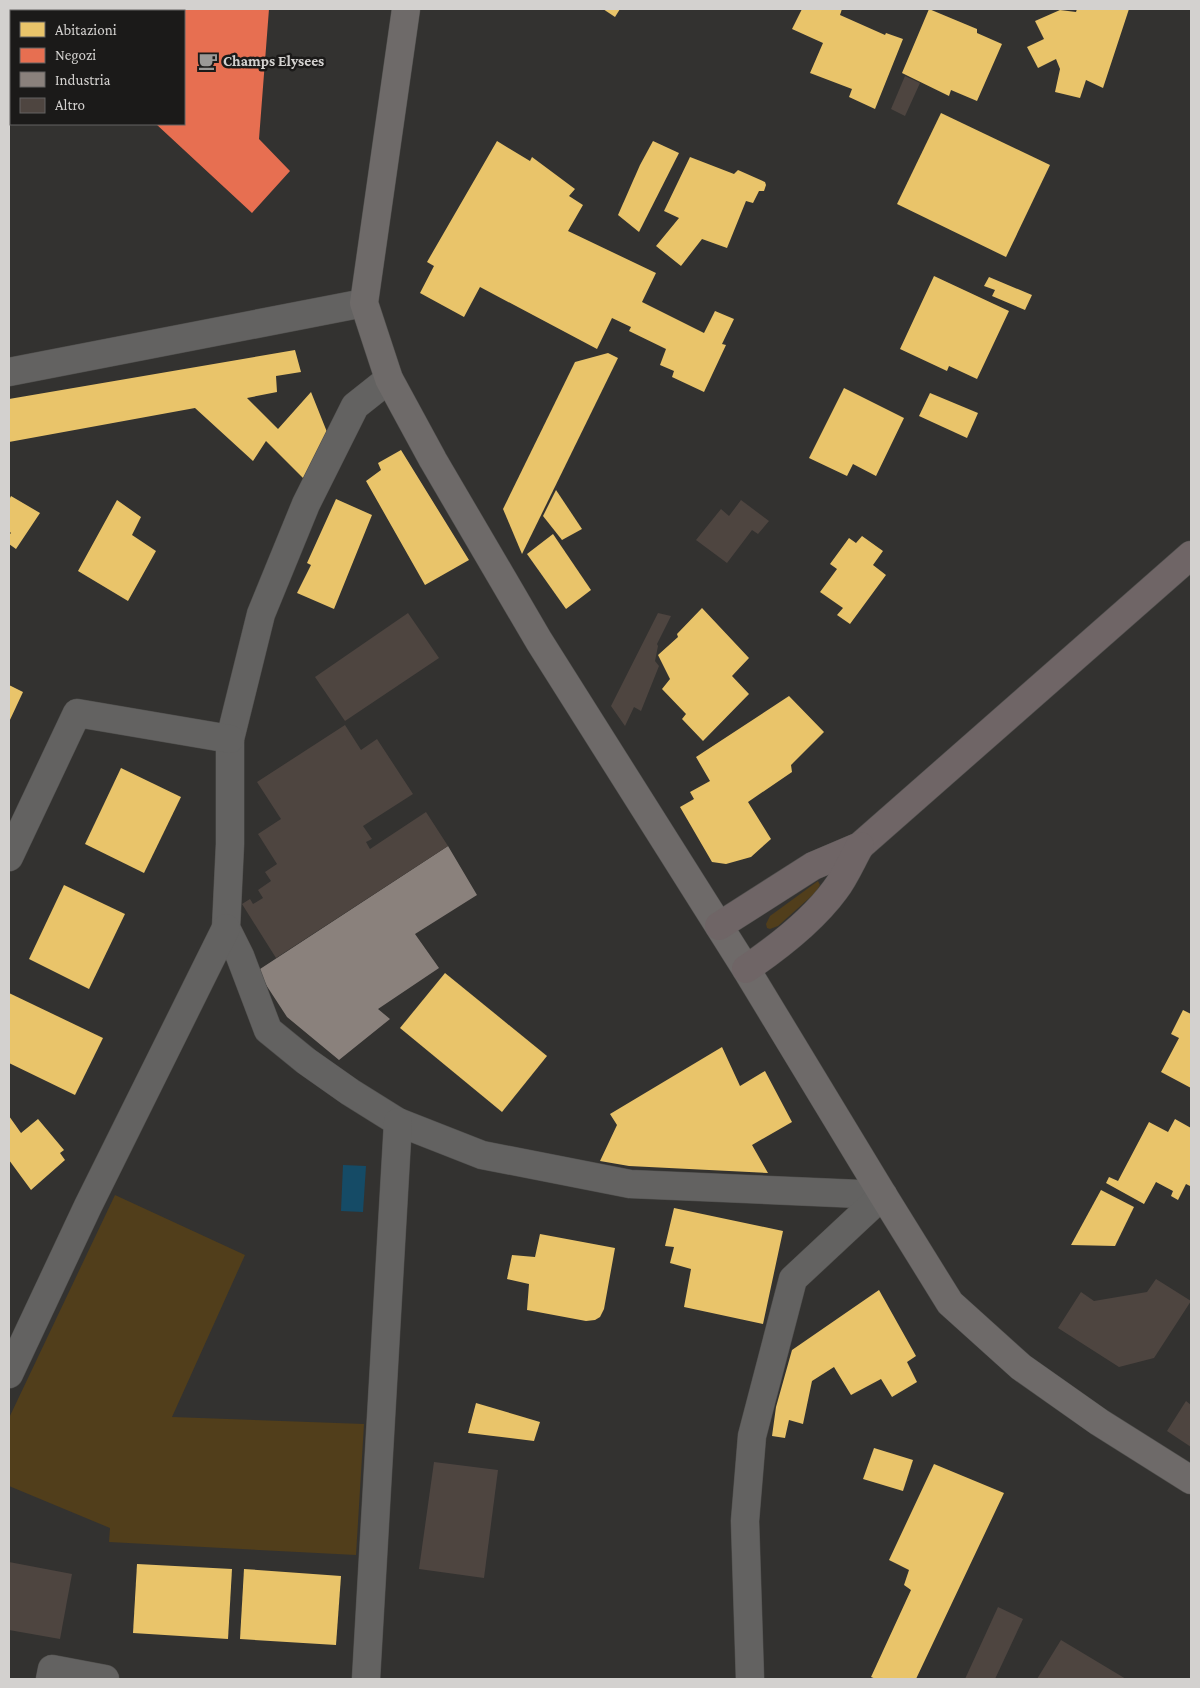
<svg xmlns="http://www.w3.org/2000/svg" width="1200" height="1688" font-family="'Crimson Pro',serif">
  <style>
    .green { fill: #513e1b }
    .water { fill: #154b66 }
    .homes { fill: #e9c46a }
    .shops { fill: #e76f51 }
    .industry { fill: #8a817c }
    .building { fill: #4e4540 }
    .lines { fill: none; stroke-linecap: round; stroke-linejoin: round }
    .street-casing { stroke: #4f4e4c; stroke-width: 29 }
    .secondary-casing { stroke: #4f4e4c; stroke-width: 29 }
    .highway-casing { stroke: #4f4e4c; stroke-width: 29 }
    .street { stroke: #636261; stroke-width: 28 }
    .secondary { stroke: #6e6a69; stroke-width: 28 }
    .highway { stroke: #6f6566; stroke-width: 28 }
    .labels { text-anchor: middle; stroke-width: 5; stroke-linejoin: round; paint-order: stroke }
    .poi-label { font-size: 15px; font-weight: bold; fill: #d3d1cf; stroke: #1b1a19; text-anchor: start }
  </style>
  <rect width="100%" height="100%" fill="#333230"/>
  <!-- green -->
  <g class="green">
    <path d="M 818,881 L 820,885 L 816,892 L 778,926 L 770,929 L 767,928 L 766,924 L 770,916 Z"/>
    <path d="M 115,1195 L 245,1255 L 172,1417 L 364,1424 L 356,1555 L 109,1542 L 110,1528 L 9,1486 L 9,1418 Z"/>
  </g>
  <!-- water -->
  <path class="water" d="M 343,1165 L 366,1166 L 363,1212 L 341,1211 Z"/>
  <!-- homes -->
  <g class="homes">
    <path d="M 603,9 L 620,9 L 615,17 Z"/>
    <path d="M 802,9 L 842,9 L 840,15 L 885,35 L 886,33 L 903,39 L 875,109 L 849,97 L 852,89 L 810,73 L 823,43 L 792,29 Z"/>
    <path d="M 929,9 L 977,29 L 977,33 L 1002,44 L 977,101 L 951,90 L 949,96 L 902,73 Z"/>
    <path d="M 1077,9 L 1129,9 L 1103,88 L 1086,80 L 1080,98 L 1055,92 L 1060,69 L 1056,59 L 1038,68 L 1027,47 L 1044,39 L 1035,21 L 1060,10 L 1076,12 Z"/>
    <path d="M 941,113 L 1050,165 L 1006,257 L 897,204 Z"/>
    <path d="M 497,141 L 530,161 L 532,157 L 575,189 L 569,196 L 583,205 L 568,231 L 656,273 L 642,302 L 704,333 L 715,311 L 734,319 L 722,344 L 726,345 L 704,392 L 672,377 L 674,371 L 660,365 L 666,349 L 629,331 L 631,327 L 612,318 L 597,349 L 480,287 L 464,317 L 420,293 L 434,266 L 427,262 Z"/>
    <path d="M 653,141 L 679,153 L 639,232 L 618,215 L 640,165 Z"/>
    <path d="M 690,157 L 734,174 L 738,170 L 765,182 L 766,185 L 764,191 L 759,191 L 753,203 L 746,201 L 727,248 L 702,239 L 681,266 L 656,246 L 679,218 L 664,211 Z"/>
    <path d="M 934,276 L 1009,311 L 977,379 L 949,366 L 947,371 L 900,349 Z"/>
    <path d="M 989,277 L 1032,295 L 1025,310 L 992,296 L 995,290 L 984,286 Z"/>
    <path d="M 295,350 L 301,372 L 276,376 L 277,392 L 247,398 L 278,429 L 311,392 L 329,437 L 318,463 L 303,478 L 266,441 L 253,461 L 195,408 L 9,442 L 9,399 Z"/>
    <path d="M 608,353 L 618,358 L 522,554 L 503,509 L 575,362 Z"/>
    <path d="M 844,388 L 904,418 L 876,476 L 853,464 L 847,476 L 809,458 Z"/>
    <path d="M 930,393 L 978,413 L 967,438 L 919,416 Z"/>
    <path d="M 401,450 L 469,560 L 425,585 L 366,481 L 381,470 L 378,463 Z"/>
    <path d="M 556,490 L 582,529 L 562,540 L 543,516 Z"/>
    <path d="M 11,496 L 40,513 L 16,549 L 9,544 L 9,535 L 11,533 L 9,531 L 9,500 Z"/>
    <path d="M 336,499 L 372,515 L 334,609 L 297,593 L 311,565 L 307,563 Z"/>
    <path d="M 117,500 L 141,517 L 132,535 L 156,551 L 128,601 L 78,571 Z"/>
    <path d="M 553,534 L 591,590 L 566,609 L 527,554 Z"/>
    <path d="M 862,536 L 883,551 L 873,565 L 886,575 L 850,624 L 837,615 L 843,608 L 820,592 L 837,569 L 830,564 L 849,538 L 856,543 Z"/>
    <path d="M 702,608 L 749,658 L 732,676 L 749,694 L 703,741 L 682,719 L 686,714 L 662,689 L 670,679 L 658,655 L 678,637 L 677,634 Z"/>
    <path d="M 9,685 L 23,692 L 9,722 Z"/>
    <path d="M 789,696 L 824,732 L 791,765 L 792,772 L 748,802 L 771,839 L 751,857 L 726,864 L 712,862 L 680,807 L 694,799 L 690,792 L 710,781 L 696,757 Z"/>
    <path d="M 121,768 L 181,797 L 144,873 L 85,844 Z"/>
    <path d="M 64,885 L 125,914 L 89,989 L 29,959 Z"/>
    <path d="M 445,973 L 547,1056 L 502,1112 L 400,1028 Z"/>
    <path d="M 9,993 L 103,1038 L 75,1095 L 9,1063 Z"/>
    <path d="M 1183,1010 L 1191,1014 L 1191,1088 L 1161,1072 L 1179,1038 L 1171,1034 Z"/>
    <path d="M 722,1047 L 740,1086 L 765,1071 L 792,1122 L 752,1145 L 768,1173 L 629,1166 L 600,1161 L 617,1125 L 610,1114 Z"/>
    <path d="M 9,1116 L 21,1133 L 38,1119 L 64,1150 L 60,1153 L 65,1160 L 31,1190 L 9,1160 Z"/>
    <path d="M 1175,1119 L 1191,1128 L 1191,1183 L 1190,1186 L 1186,1184 L 1178,1200 L 1171,1196 L 1173,1191 L 1156,1182 L 1144,1204 L 1106,1183 L 1109,1177 L 1118,1181 L 1149,1122 L 1168,1132 Z"/>
    <path d="M 1101,1190 L 1134,1207 L 1115,1246 L 1071,1245 Z"/>
    <path d="M 674,1208 L 783,1231 L 763,1324 L 684,1307 L 691,1269 L 670,1263 L 674,1247 L 665,1246 Z"/>
    <path d="M 540,1234 L 615,1248 L 604,1309 L 600,1317 L 595,1320 L 586,1321 L 527,1310 L 529,1284 L 507,1279 L 512,1255 L 535,1257 Z"/>
    <path d="M 879,1290 L 916,1356 L 907,1362 L 917,1382 L 892,1397 L 881,1379 L 851,1395 L 834,1367 L 812,1381 L 803,1424 L 789,1420 L 785,1438 L 772,1436 L 776,1407 L 792,1350 Z"/>
    <path d="M 476,1403 L 540,1422 L 534,1441 L 468,1433 Z"/>
    <path d="M 874,1448 L 913,1460 L 903,1491 L 863,1479 Z"/>
    <path d="M 934,1464 L 1004,1493 L 916,1679 L 876,1679 L 871,1677 L 911,1590 L 904,1585 L 909,1570 L 889,1560 Z"/>
    <path d="M 137,1564 L 232,1569 L 228,1639 L 133,1633 Z"/>
    <path d="M 244,1569 L 341,1576 L 336,1645 L 240,1639 Z"/>
  </g>
  <!-- shops -->
  <path class="shops" d="M 80,9 L 269,9 L 259,139 L 290,171 L 252,213 L 156,124 L 184,124 L 184,11 L 80,11 Z"/>
  <!-- industry -->
  <path class="industry" d="M 448,846 L 477,895 L 415,934 L 439,968 L 378,1009 L 390,1019 L 339,1060 L 287,1017 L 257,971 Z"/>
  <!-- building -->
  <g class="building">
    <path d="M 905,76 L 920,83 L 905,116 L 891,109 Z"/>
    <path d="M 741,500 L 769,521 L 758,534 L 752,530 L 727,563 L 696,540 L 721,509 L 729,516 Z"/>
    <path d="M 408,613 L 439,658 L 345,721 L 315,677 Z"/>
    <path d="M 658,613 L 671,616 L 657,644 L 658,646 L 655,661 L 659,666 L 641,711 L 634,707 L 625,726 L 611,706 Z"/>
    <path d="M 345,725 L 361,750 L 377,739 L 413,794 L 363,826 L 372,839 L 366,842 L 370,849 L 426,812 L 448,846 L 276,958 L 242,904 L 250,899 L 253,904 L 263,898 L 258,890 L 271,881 L 265,872 L 277,864 L 258,834 L 281,819 L 257,782 Z"/>
    <path d="M 1156,1279 L 1191,1301 L 1154,1358 L 1119,1367 L 1058,1328 L 1081,1292 L 1094,1301 L 1147,1292 Z"/>
    <path d="M 1186,1401 L 1191,1405 L 1191,1447 L 1167,1431 Z"/>
    <path d="M 434,1462 L 498,1470 L 484,1578 L 419,1569 Z"/>
    <path d="M 9,1562 L 72,1574 L 60,1639 L 9,1630 Z"/>
    <path d="M 998,1607 L 1023,1619 L 995,1679 L 965,1679 Z"/>
    <path d="M 1061,1640 L 1126,1679 L 1037,1679 Z"/>
  </g>
  <g class="lines">
    <!-- street casing -->
    <g class="street-casing">
      <g id="street">
        <path d="M 9,372 L 364,303"/>
        <path d="M 389,379 L 355,406 L 306,504 L 261,614 L 230,739 L 230,844 L 226,928 L 240,956 L 268,1030 L 306,1061 L 350,1092 L 398,1122 L 482,1155 L 630,1184 L 883,1195"/>
        <path d="M 9,857 L 77,713 L 230,739"/>
        <path d="M 9,1374 L 88,1206 L 226,928"/>
        <path d="M 50,1679 L 52,1669 L 105,1679"/>
        <path d="M 366,1679 L 398,1122"/>
        <path d="M 750,1679 L 745,1521 L 752,1436 L 793,1279 L 883,1195"/>
      </g>
    </g>
    <!-- secondary casing -->
    <g class="secondary-casing">
      <path id="secondary" d="M 406,9 L 364,303 L 389,379 L 433,460 L 539,641 L 746,969 L 883,1195 L 950,1303 L 1021,1367 L 1099,1422 L 1191,1480"/>
    </g>
    <!-- highway casing -->
    <g class="highway-casing">
      <g id="highway">
        <path d="M 719,926 L 813,866 L 860,846 L 1191,555"/>
        <path d="M 746,969 C 777,948 813,920 835,890 C 845,877 852,860 860,846"/>
      </g>
    </g>
    <!-- street -->
    <use href="#street" class="street"/>
    <!-- secondary -->
    <use href="#secondary" class="secondary"/>
    <!-- highway -->
    <use href="#highway" class="highway"/>
  </g>
  <!-- icons -->
  <defs>
    <g id="cafe-bare" transform="scale(1.5)"><path d="M-5.5-4.5H6V0H3Q3 3.5 0 3.5H-2.5Q-5.5 3.5-5.5 0ZM3-3.2v2h1.7v-2ZM-6 4.5H4V6H-6Z" fill="#9b9997" stroke="#1b1a19" stroke-width="2.5" paint-order="stroke"/></g>
  </defs>
  <g fill-rule="evenodd">
    <use href="#cafe-bare" x="208" y="61"/>
  </g>
  <g class="labels">
    <!-- poi labels -->
    <g class="poi-label">
      <text x="223" y="66">Champs Elysees</text>
    </g>
  </g>
  <!-- border -->
  <rect width="1200" height="1688" fill="none" stroke="#d3d1cf" stroke-width="20"/>
  <!-- legend -->
  <rect x="10" y="10" width="175" height="115" fill="#1b1a19" stroke="#656362"/>
  <rect x="20" y="22" width="25" height="15" fill="#e9c46a" stroke="#656362"/>
  <text x="55" y="35" font-size="15" fill="#d3d1cf">Abitazioni</text>
  <rect x="20" y="48" width="25" height="15" fill="#e76f51" stroke="#656362"/>
  <text x="55" y="60" font-size="15" fill="#d3d1cf">Negozi</text>
  <rect x="20" y="72" width="25" height="15" fill="#8a817c" stroke="#656362"/>
  <text x="55" y="85" font-size="15" fill="#d3d1cf">Industria</text>
  <rect x="20" y="98" width="25" height="15" fill="#4e4540" stroke="#656362"/>
  <text x="55" y="110" font-size="15" fill="#d3d1cf">Altro</text>
</svg>
